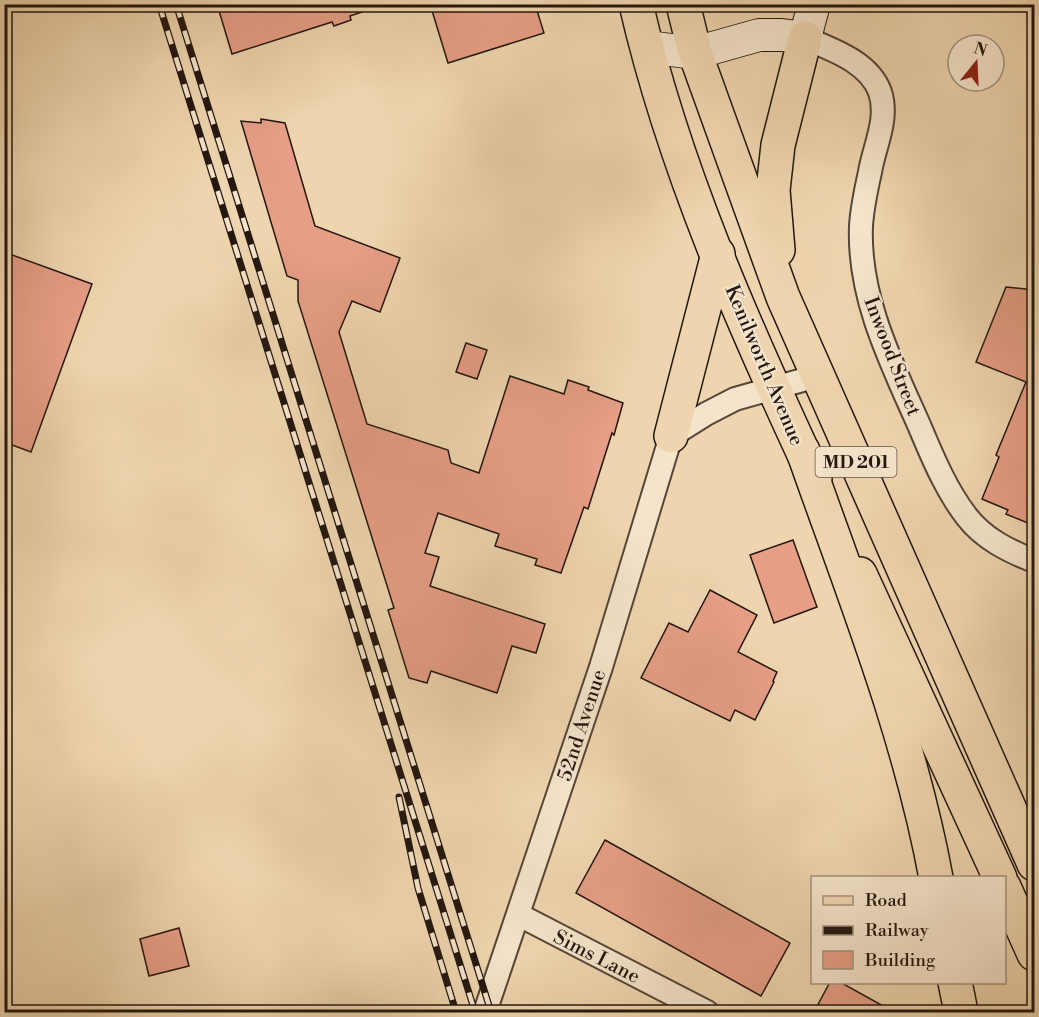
<svg xmlns="http://www.w3.org/2000/svg" width="1039" height="1017" font-family="'Libre Bodoni',serif">
  <style>
    .building { fill: #e69e86; stroke: #23170f; stroke-width: 1.5 }
    .lines { fill: none; stroke-linecap: round; stroke-linejoin: round }
    .street-casing { stroke: #564637; stroke-width: 26 }
    .secondary-casing { stroke: #23170f; stroke-width: 34 }
    .primary-casing { stroke: #23170f; stroke-width: 36 }
    .highway-casing { stroke: #23170f; stroke-width: 36 }
    .street { stroke: #f5e4cb; stroke-width: 22 }
    .secondary { stroke: #f5e4cb; stroke-width: 32 }
    .primary { stroke: #efd5af; stroke-width: 33 }
    .highway { stroke: #efd5af; stroke-width: 33 }
    .rail-casing { stroke: #23170f; stroke-width: 7 }
    .rail { stroke: #f5e4cb; stroke-width: 4.5; stroke-dasharray: 14; stroke-linecap: butt }
    .labels { text-anchor: middle; stroke-width: 4.5; stroke-linejoin: round; paint-order: stroke }
    .shield { fill: #f5e4cb; stroke: #625447; stroke-width: 1.5 }
    .shield-label { font-size: 18px; font-weight: bold; fill: #23170f }
    .street-label { font-size: 20px; fill: #23170f; stroke: #f5e4cb }
  </style>
  <rect width="100%" height="100%" fill="#efd5af"/>
  <filter id="stains"><feTurbulence type="fractalNoise" baseFrequency=".00333" numOctaves="4"/><feColorMatrix values="0 0 0 0 .2 0 0 0 0 .09 0 0 0 0 .02 0 0 0 .5 -.17"/></filter>
  <radialGradient id="worn" r=".72"><stop offset=".6" stop-color="#630" stop-opacity="0"/><stop offset="1" stop-color="#630" stop-opacity=".3"/></radialGradient>
  <!-- building -->
  <g class="building">
    <path d="M 217,4 L 374,4 L 374,8 L 350,16 L 351,20 L 334,26 L 332,22 L 232,54 Z"/>
    <path d="M 430,4 L 535,4 L 544,33 L 448,63 Z"/>
    <path d="M 261,119 L 285,123 L 315,226 L 400,258 L 380,312 L 352,301 L 339,332 L 367,424 L 448,450 L 451,463 L 479,473 L 510,376 L 564,394 L 568,380 L 589,387 L 588,390 L 623,403 L 614,435 L 612,433 L 588,509 L 584,507 L 561,573 L 535,565 L 537,559 L 495,546 L 499,534 L 438,513 L 425,553 L 439,557 L 430,586 L 545,624 L 536,653 L 512,646 L 497,693 L 431,671 L 427,683 L 409,678 L 388,610 L 394,608 L 298,301 L 298,280 L 287,276 L 241,121 L 261,123 Z"/>
    <path d="M 4,252 L 92,284 L 31,452 L 4,442 Z"/>
    <path d="M 1006,287 L 1035,290 L 1035,526 L 1006,514 L 1008,510 L 982,499 L 999,457 L 996,455 L 1026,382 L 976,362 Z"/>
    <path d="M 466,343 L 487,350 L 477,379 L 456,372 Z"/>
    <path d="M 793,540 L 817,607 L 774,623 L 750,555 Z"/>
    <path d="M 710,590 L 757,615 L 738,652 L 777,672 L 773,681 L 774,682 L 755,720 L 735,710 L 730,721 L 641,678 L 669,623 L 688,632 Z"/>
    <path d="M 605,840 L 790,943 L 761,996 L 576,893 Z"/>
    <path d="M 179,928 L 189,966 L 149,976 L 140,939 Z"/>
    <path d="M 830,982 L 840,982 L 894,1012 L 814,1012 Z"/>
  </g>
  <g class="lines">
    <!-- street casing -->
    <g class="street-casing">
      <g id="street">
        <path d="M 805,38 C 833,50 869,62 880,92 C 889,119 874,147 870,172 C 866,190 862,208 861,226 C 858,297 891,362 919,425 C 932,456 946,490 967,517 C 984,539 1009,551 1034,561"/>
        <path d="M 519,915 L 707,1012"/>
        <path d="M 485,1012 L 601,667 L 671,436 L 706,414 L 735,399 L 817,376"/>
      </g>
    </g>
    <!-- secondary casing -->
    <g class="secondary-casing">
      <path id="secondary" d="M 647,47 L 695,53 L 759,35 L 782,35 L 805,38 L 814,4"/>
    </g>
    <!-- primary casing -->
    <g class="primary-casing">
      <g id="primary">
        <path d="M 636,4 C 674,169 744,326 815,478"/>
        <path d="M 683,4 L 695,53 L 783,297 L 1034,864"/>
        <path d="M 778,250 L 773,190 L 778,145 L 805,38"/>
        <path d="M 671,436 L 718,254"/>
        <path d="M 860,574 L 1000,878"/>
        <path d="M 1004,887 L 1034,954"/>
      </g>
    </g>
    <!-- highway casing -->
    <g class="highway-casing">
      <g id="highway">
        <path d="M 803,451 C 852,591 909,731 936,878"/>
        <path d="M 955,982 L 961,1012"/>
      </g>
    </g>
    <!-- street -->
    <use href="#street" class="street"/>
    <!-- secondary -->
    <use href="#secondary" class="secondary"/>
    <!-- primary -->
    <use href="#primary" class="primary"/>
    <!-- highway -->
    <use href="#highway" class="highway"/>
    <!-- rail casing -->
    <g class="rail-casing">
      <g id="rail">
        <path d="M 159,4 L 475,1012"/>
        <path d="M 176,4 L 491,1012"/>
        <path d="M 399,797 L 418,888 L 456,1012"/>
      </g>
    </g>
    <!-- rail -->
    <use href="#rail" class="rail"/>
  </g>
  <g class="labels">
    <!-- shield labels -->
    <rect class="shield" x="815.5" y="447" width="81" height="30" rx="4.5"/>
    <g class="shield-label">
      <text x="856" y="468">MD 201</text>
    </g>
    <!-- street labels -->
    <g class="street-label">
      <text transform="translate(893 356) rotate(69)" y="7">Inwood Street</text>
      <text transform="translate(765 365) rotate(67)" y="7">Kenilworth Avenue</text>
      <text transform="translate(581 725) rotate(-72)" y="7">52nd Avenue</text>
      <text transform="translate(597 956) rotate(27)" y="7">Sims Lane</text>
    </g>
  </g>
  <!-- margin -->
  <rect width="1039" height="1017" fill="none" stroke="#efd5af" stroke-width="24"/>
  <rect x="6" y="6" width="1027" height="1005" fill="none" stroke="#23170f" stroke-width="3"/>
  <rect x="12" y="12" width="1015" height="993" fill="none" stroke="#23170f" stroke-width="1.5"/>
  <!-- legend -->
  <rect x="811" y="876" width="195" height="108" fill="#f5e4cb" stroke="#a19280" stroke-width="1.5"/>
  <rect x="823" y="896" width="30" height="9" fill="#efd5af" stroke="#a19280" stroke-width="1.5"/>
  <text x="865" y="906" font-size="18" fill="#23170f">Road</text>
  <rect x="823" y="926" width="30" height="9" fill="#23170f" stroke="#a19280" stroke-width="1.5"/>
  <text x="865" y="936" font-size="18" fill="#23170f">Railway</text>
  <rect x="823" y="951" width="30" height="18" fill="#e69e86" stroke="#a19280" stroke-width="1.5"/>
  <text x="865" y="966" font-size="18" fill="#23170f">Building</text>
  <!-- north arrow -->
  <g transform="translate(976 63) rotate(18)"><circle r="28" fill="#f5e4cb" stroke="#a19280" stroke-width="1.5"/>
  <path d="M0-4.5L10 22L0 15L-10 22Z" fill="#8f2418"/>
  <text y="-9" font-size="16" font-weight="bold" text-anchor="middle" fill="#23170f">N</text>
  </g>
  <rect width="100%" height="100%" filter="url(#stains)"/>
  <rect width="100%" height="100%" fill="url(#worn)"/>
</svg>
